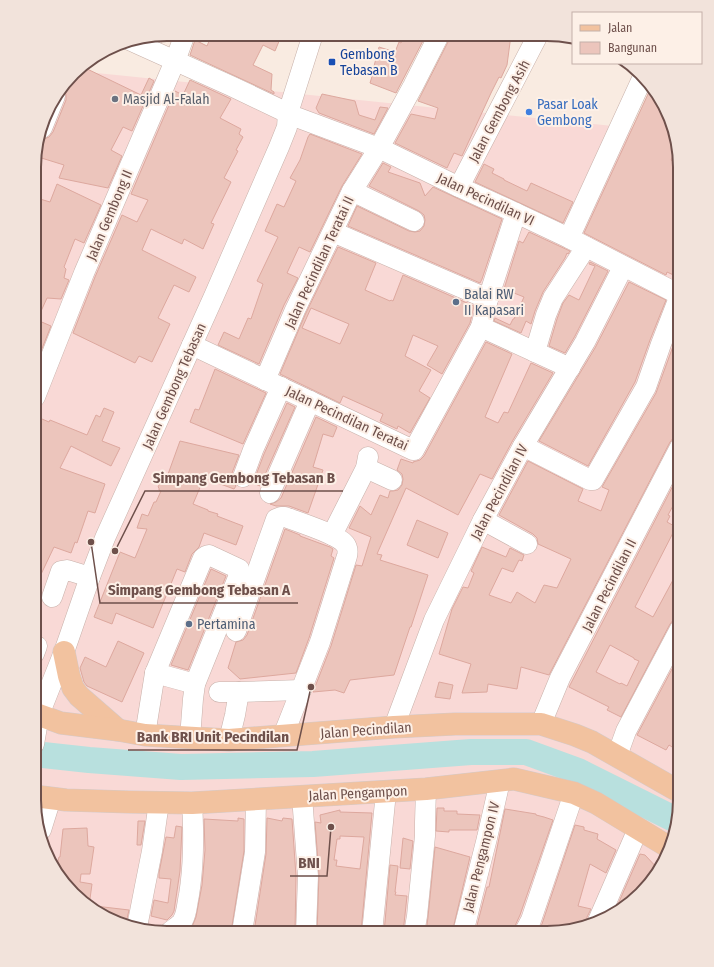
<svg xmlns="http://www.w3.org/2000/svg" width="714" height="967" font-family="'Fira Sans Condensed',sans-serif">
  <style>
    .commercial { fill: #f9d9d6 }
    .lines { fill: none; stroke-linecap: round; stroke-linejoin: round }
    .river { stroke: #b8e0de; stroke-width: 26 }
    .building { fill: #ecc5bc; stroke: #dda89e; fill-rule: evenodd }
    .minor-casing { stroke: #c8b1aa; stroke-width: 21 }
    .major-casing { stroke: #d4cac9; stroke-width: 23 }
    .minor { stroke: #fff; stroke-width: 20 }
    .major { stroke: #f2c29f; stroke-width: 22 }
    .transit-dot { fill: #1a4fb4; stroke: #fdf0e7; stroke-width: 1.5 }
    .worship-dot { fill: #6b7280; stroke: #fdf0e7; stroke-width: 1.5 }
    .shop-dot { fill: #3f7fe0; stroke: #fdf0e7; stroke-width: 1.5 }
    .service-dot { fill: #5c6f8a; stroke: #fdf0e7; stroke-width: 1.5 }
    .labels { text-anchor: middle; stroke-width: 4; stroke-linejoin: round; paint-order: stroke }
    .transit-label { font-size: 14px; fill: #164399; stroke: #fdf0e7; text-anchor: start }
    .worship-label { font-size: 14px; fill: #5b616d; stroke: #fdf0e7; text-anchor: start }
    .shop-label { font-size: 14px; fill: #366cbe; stroke: #fdf0e7; text-anchor: start }
    .street-label { font-size: 14px; fill: #6e504b; stroke: #fdf0e7 }
    .service-label { font-size: 14px; fill: #4e5e75; stroke: #fdf0e7; text-anchor: start }
    .rim { fill: none; stroke: #6e504b; stroke-width: 2 }
    .leader { fill: none; stroke: #6e504b; stroke-width: 1.5 }
    .callout-dot { fill: #6e504b; stroke: #fdf0e7; stroke-width: 1.5 }
    .callout-label { font-size: 15px; text-anchor: middle; font-weight: bold; fill: #6e504b; stroke: #fdf0e7; stroke-width: 4; stroke-linejoin: round; paint-order: stroke }
  </style>
  <rect width="100%" height="100%" fill="#f9ebe1"/>
  <!-- commercial -->
  <path class="commercial" d="M 77,71 L 672,132 L 680,167 L 680,809 L 657,874 L 606,919 L 547,933 L 150,932 L 93,910 L 48,859 L 34,800 L 35,150 L 52,101 Z"/>
  <g class="lines">
    <!-- river -->
    <path class="river" d="M 34,754 L 89,760 L 181,767 L 313,764 L 471,752 L 526,752 L 578,771 L 676,820"/>
  </g>
  <!-- building -->
  <g class="building">
    <path d="M 166,34 L 162,42 L 150,37 L 152,37 Z"/>
    <path d="M 212,34 L 282,34 L 275,51 L 263,45 L 253,65 L 272,74 L 271,90 L 274,92 L 274,94 L 190,55 L 195,40 L 207,46 Z"/>
    <path d="M 405,35 L 426,35 L 396,93 L 370,83 L 374,70 L 373,70 L 379,47 L 395,52 L 399,42 L 401,43 Z"/>
    <path d="M 450,35 L 511,35 L 507,65 L 501,78 L 499,77 L 491,93 L 462,156 L 454,153 L 447,168 L 395,143 L 411,114 L 435,119 L 438,108 L 418,101 L 449,40 Z"/>
    <path d="M 81,66 L 141,95 L 149,78 L 154,81 L 132,131 L 123,127 L 111,150 L 122,156 L 108,188 L 59,178 L 64,165 L 35,156 L 41,139 L 44,139 L 49,137 L 53,132 L 66,100 L 66,95 L 65,90 L 69,79 Z"/>
    <path d="M 190,80 L 231,99 L 220,118 L 241,129 L 239,134 L 243,137 L 236,150 L 238,151 L 224,178 L 231,182 L 211,223 L 214,224 L 203,249 L 184,239 L 182,244 L 151,229 L 142,250 L 196,277 L 189,292 L 174,285 L 158,318 L 170,324 L 152,362 L 139,356 L 135,363 L 73,333 L 95,277 L 122,215 L 137,222 L 148,200 L 131,194 L 175,91 L 183,95 Z"/>
    <path d="M 649,92 L 655,95 L 666,108 L 676,151 L 671,160 L 679,165 L 680,167 L 680,278 L 667,272 L 666,275 L 584,233 Z"/>
    <path d="M 322,94 L 355,101 L 359,115 L 375,120 L 380,107 L 388,108 L 374,134 L 319,113 L 316,108 Z"/>
    <path d="M 310,134 L 362,154 L 342,186 L 310,252 L 299,247 L 287,273 L 298,278 L 284,305 L 259,364 L 218,345 L 224,332 L 239,339 L 248,318 L 251,319 L 263,284 L 257,281 L 278,237 L 265,231 L 277,204 L 284,207 L 296,181 L 290,178 L 300,160 L 308,137 Z"/>
    <path d="M 383,163 L 391,167 L 388,172 L 420,183 L 425,196 L 433,187 L 502,219 L 482,279 L 480,283 L 348,226 L 357,206 L 409,231 L 415,232 L 420,231 L 424,226 L 425,220 L 424,215 L 419,211 L 369,186 Z"/>
    <path d="M 484,164 L 494,169 L 492,173 L 504,179 L 504,180 L 527,191 L 531,183 L 573,202 L 563,223 L 475,182 Z"/>
    <path d="M 57,184 L 101,205 L 84,243 L 75,239 L 64,267 L 66,269 L 64,278 L 69,280 L 61,299 L 47,298 L 37,320 L 51,326 L 35,366 L 35,210 L 40,199 L 50,202 Z"/>
    <path d="M 529,232 L 570,251 L 568,254 L 567,253 L 565,258 L 543,292 L 535,311 L 531,324 L 526,321 L 521,333 L 494,321 L 495,318 L 510,325 L 513,319 L 514,319 L 524,297 L 504,289 L 519,241 L 523,243 Z"/>
    <path d="M 338,247 L 376,263 L 365,290 L 390,301 L 391,300 L 393,301 L 403,275 L 474,306 L 470,323 L 442,374 L 427,365 L 438,346 L 413,335 L 405,356 L 431,370 L 419,391 L 430,398 L 410,433 L 398,426 L 397,429 L 380,421 L 383,414 L 343,396 L 340,403 L 280,374 L 305,315 ZM 311,308 L 349,324 L 340,344 L 302,328 Z"/>
    <path d="M 590,262 L 608,271 L 575,336 L 565,353 L 549,346 L 557,319 L 563,303 L 569,295 L 579,300 L 595,266 L 589,264 Z"/>
    <path d="M 629,282 L 666,300 L 650,340 L 635,382 L 588,466 L 539,441 L 595,348 Z"/>
    <path d="M 680,327 L 680,373 L 674,388 L 680,390 L 680,436 L 674,437 L 670,442 L 549,675 L 521,667 L 517,689 L 488,684 L 487,692 L 462,693 L 471,664 L 439,654 L 452,609 L 463,587 L 468,588 L 474,573 L 471,571 L 482,547 L 506,557 L 510,548 L 524,555 L 522,561 L 519,560 L 513,572 L 502,568 L 489,595 L 511,603 L 517,592 L 535,603 L 544,585 L 557,588 L 571,559 L 538,544 L 537,538 L 533,534 L 499,515 L 528,461 L 583,489 L 578,501 L 601,511 L 609,490 L 602,487 L 656,393 Z"/>
    <path d="M 486,342 L 512,354 L 485,417 L 498,423 L 504,412 L 508,413 L 531,363 L 553,373 L 513,440 L 492,479 L 480,474 L 458,515 L 406,488 L 377,554 L 382,555 L 380,560 L 428,575 L 411,627 L 410,627 L 394,675 L 350,680 L 344,693 L 335,690 L 313,692 L 331,646 L 356,565 L 362,566 L 371,537 L 349,528 L 360,506 L 371,515 L 380,495 L 388,498 L 390,491 L 393,491 L 398,490 L 402,485 L 403,479 L 402,474 L 397,470 L 401,459 L 413,463 L 413,462 L 420,460 L 424,456 Z"/>
    <path d="M 215,369 L 266,393 L 243,444 L 190,422 L 195,409 L 199,410 Z"/>
    <path d="M 287,403 L 295,407 L 260,486 L 253,483 L 264,454 Z"/>
    <path d="M 104,408 L 114,412 L 102,441 L 120,448 L 111,466 L 71,446 L 60,468 L 105,484 L 95,513 L 88,511 L 77,543 L 75,542 L 71,553 L 54,547 L 34,589 L 35,416 L 49,422 L 50,420 L 87,435 L 96,415 L 100,417 Z"/>
    <path d="M 316,417 L 337,427 L 333,437 L 323,434 L 313,467 L 323,470 L 308,513 L 289,506 L 276,506 L 270,504 L 276,502 L 281,498 Z"/>
    <path d="M 180,441 L 239,455 L 232,473 L 232,479 L 234,484 L 236,486 L 234,489 L 204,478 L 193,504 L 208,510 L 208,511 L 218,514 L 217,516 L 243,526 L 236,545 L 204,533 L 199,547 L 192,554 L 185,572 L 177,569 L 153,628 L 116,613 L 112,624 L 94,617 L 120,552 L 135,558 L 147,529 L 137,528 L 142,514 L 148,516 L 154,502 L 156,502 L 161,491 L 159,490 L 159,488 L 158,487 L 164,475 L 167,477 Z"/>
    <path d="M 680,472 L 680,493 L 668,515 L 670,516 L 667,522 L 676,527 L 635,607 L 653,617 L 680,567 L 680,618 L 674,619 L 670,624 L 621,717 L 607,710 L 609,707 L 569,687 ZM 610,645 L 634,658 L 634,659 L 639,661 L 627,686 L 621,683 L 620,684 L 596,672 Z"/>
    <path d="M 417,520 L 448,533 L 438,558 L 407,545 Z"/>
    <path d="M 285,529 L 300,535 L 300,536 L 330,547 L 333,549 L 331,556 L 334,558 L 309,638 L 296,673 L 240,679 L 228,668 L 236,642 L 243,640 L 247,635 Z"/>
    <path d="M 211,569 L 226,576 L 188,670 L 171,665 Z"/>
    <path d="M 118,641 L 144,653 L 122,702 L 87,686 L 84,682 L 80,668 L 85,657 L 106,667 Z"/>
    <path d="M 680,654 L 680,752 L 669,745 L 666,750 L 637,735 Z"/>
    <path d="M 439,682 L 453,685 L 450,699 L 435,697 Z"/>
    <path d="M 437,808 L 444,808 L 444,811 L 457,811 L 457,814 L 480,815 L 477,830 L 449,830 L 449,832 L 436,831 Z"/>
    <path d="M 505,809 L 536,814 L 536,815 L 544,817 L 553,820 L 520,915 L 514,928 L 513,933 L 475,933 L 487,887 L 489,887 Z"/>
    <path d="M 340,810 L 340,812 L 372,813 L 361,932 L 317,932 L 319,875 L 315,822 L 321,823 L 320,815 ZM 340,836 L 364,837 L 360,869 L 336,866 L 337,860 L 334,860 L 337,839 L 340,839 Z"/>
    <path d="M 238,818 L 244,819 L 244,851 L 231,932 L 188,932 L 192,927 L 196,917 L 202,885 L 205,850 L 204,819 L 238,821 Z"/>
    <path d="M 267,818 L 282,821 L 283,818 L 292,819 L 296,876 L 295,932 L 254,932 L 266,854 Z"/>
    <path d="M 138,821 L 145,821 L 141,845 L 137,845 Z"/>
    <path d="M 575,825 L 584,827 L 584,830 L 598,834 L 597,839 L 616,850 L 606,873 L 590,864 L 578,906 L 591,909 L 587,917 L 587,924 L 547,933 L 537,933 L 542,924 Z"/>
    <path d="M 176,826 L 182,827 L 180,871 L 174,911 L 172,915 L 167,920 L 151,916 L 154,900 L 168,903 L 171,879 L 159,878 L 159,873 L 166,837 L 174,838 Z"/>
    <path d="M 87,828 L 88,846 L 94,847 L 90,874 L 81,874 L 80,882 L 92,884 L 89,906 L 56,869 L 59,857 L 60,857 L 63,829 Z"/>
    <path d="M 403,838 L 413,841 L 410,869 L 400,868 Z"/>
    <path d="M 435,847 L 470,857 L 452,933 L 426,933 L 428,917 Z"/>
    <path d="M 640,854 L 645,855 L 659,870 L 657,874 L 615,911 Z"/>
    <path d="M 390,865 L 398,866 L 395,892 L 396,892 L 395,895 L 407,896 L 403,933 L 384,933 Z"/>
    <path d="M 95,906 L 129,910 L 126,923 L 93,911 Z"/>
  </g>
  <g class="lines">
    <!-- minor casing -->
    <g class="minor-casing">
      <g id="minor">
        <path d="M 129,40 L 231,86 L 296,117 L 379,148 L 459,187 L 516,213 L 569,238 L 680,295"/>
        <path d="M 42,128 L 55,96"/>
        <path d="M 459,187 L 538,35"/>
        <path d="M 352,191 L 414,221"/>
        <path d="M 333,232 L 488,299"/>
        <path d="M 569,238 L 642,79"/>
        <path d="M 481,327 L 570,368"/>
        <path d="M 192,345 L 413,450 L 414,450 L 481,327 L 488,299 L 516,213"/>
        <path d="M 535,352 L 546,315 L 553,298 L 586,247"/>
        <path d="M 265,380 L 295,310 L 352,191 L 379,148 L 413,86 L 439,35"/>
        <path d="M 35,397 L 84,273 L 175,61 L 185,34"/>
        <path d="M 523,446 L 590,480 L 593,480 L 646,387 L 661,344 L 680,295"/>
        <path d="M 366,468 L 392,480"/>
        <path d="M 243,477 L 253,450 L 281,387"/>
        <path d="M 270,493 L 310,401"/>
        <path d="M 483,520 L 527,544"/>
        <path d="M 332,535 L 366,468 L 368,457"/>
        <path d="M 52,597 L 61,571 L 67,570 L 90,577"/>
        <path d="M 236,631 L 276,519 L 281,517 L 285,517 C 298,522 337,534 345,544 C 348,548 348,552 347,556 L 320,642 L 283,736"/>
        <path d="M 34,654 L 37,646"/>
        <path d="M 155,673 L 195,684"/>
        <path d="M 219,692 L 239,692 L 301,690"/>
        <path d="M 541,724 L 560,678 L 680,447"/>
        <path d="M 394,727 L 434,620 L 483,520 L 523,446 L 585,342 L 623,267"/>
        <path d="M 145,735 L 155,673 L 203,558 L 206,556 L 209,555 L 239,569 L 239,575 L 195,684 L 193,699 L 190,738"/>
        <path d="M 229,740 L 235,715 L 239,692"/>
        <path d="M 34,744 L 39,715 L 64,652 L 90,577 L 105,538 L 214,296 L 279,147 L 287,127 L 288,113 L 313,34"/>
        <path d="M 617,756 L 626,731 L 680,629"/>
        <path d="M 302,796 L 308,876 L 306,932"/>
        <path d="M 41,830 L 51,798"/>
        <path d="M 598,921 L 638,829"/>
        <path d="M 137,927 L 145,886 L 152,851 L 159,802"/>
        <path d="M 170,932 C 174,928 181,925 183,920 C 187,913 187,903 189,895 C 194,864 194,835 192,803"/>
        <path d="M 242,932 L 255,852 L 256,799"/>
        <path d="M 372,933 L 386,792"/>
        <path d="M 414,933 L 417,916 L 425,836 L 425,822 L 426,789"/>
        <path d="M 463,933 L 487,838 L 500,781"/>
        <path d="M 524,933 L 531,920 L 574,793"/>
      </g>
    </g>
    <!-- major casing -->
    <g class="major-casing">
      <g id="major">
        <path d="M 64,652 L 69,676 L 73,688 L 79,696 L 118,730"/>
        <path d="M 34,714 L 39,715 L 61,723 L 118,730 L 145,735 L 229,740 L 394,727 L 455,724 L 541,724 L 575,735 L 592,742 L 680,792"/>
        <path d="M 34,796 L 66,800 L 129,802 L 192,803 L 426,789 L 514,779 L 574,793 L 596,803 L 667,846"/>
      </g>
    </g>
    <!-- minor -->
    <use href="#minor" class="minor"/>
    <!-- major -->
    <use href="#major" class="major"/>
  </g>
  <!-- markers -->
  <rect class="transit-dot" x="328" y="58" width="8" height="8" rx="2"/>
  <circle class="worship-dot" cx="115" cy="99" r="4"/>
  <circle class="shop-dot" cx="529" cy="112" r="4"/>
  <g class="service-dot">
    <circle cx="456" cy="302" r="4"/>
    <circle cx="189" cy="624" r="4"/>
  </g>
  <g class="labels">
    <!-- transit labels -->
    <g class="transit-label">
      <text x="340" y="59">Gembong<tspan x="340" dy="16">Tebasan B</tspan></text>
    </g>
    <!-- worship labels -->
    <g class="worship-label">
      <text x="123" y="104">Masjid Al-Falah</text>
    </g>
    <!-- shop labels -->
    <g class="shop-label">
      <text x="537" y="109">Pasar Loak<tspan x="537" dy="16">Gembong</tspan></text>
    </g>
    <!-- street labels -->
    <g class="street-label">
      <text transform="translate(499 111) rotate(-62)" y="5">Jalan Gembong Asih</text>
      <text transform="translate(486 199) rotate(25)" y="5">Jalan Pecindilan VI</text>
      <text transform="translate(109 215) rotate(-67)" y="5">Jalan Gembong II</text>
      <text transform="translate(319 262) rotate(-65)" y="5">Jalan Pecindilan Teratai II</text>
      <text transform="translate(174 386) rotate(-66)" y="5">Jalan Gembong Tebasan</text>
      <text transform="translate(347 418) rotate(25)" y="5">Jalan Pecindilan Teratai</text>
      <text transform="translate(499 492) rotate(-62)" y="5">Jalan Pecindilan IV</text>
      <text transform="translate(609 585) rotate(-63)" y="5">Jalan Pecindilan II</text>
      <text transform="translate(366 730) rotate(-4)" y="5">Jalan Pecindilan</text>
      <text transform="translate(358 793) rotate(-3)" y="5">Jalan Pengampon</text>
      <text transform="translate(481 857) rotate(-76)" y="5">Jalan Pengampon IV</text>
    </g>
    <!-- service labels -->
    <g class="service-label">
      <text x="464" y="299">Balai RW<tspan x="464" dy="16">II Kapasari</tspan></text>
      <text x="197" y="629">Pertamina</text>
    </g>
  </g>
  <!-- crop -->
  <path d="M0 0H714V967H0ZM167 41H547A126 126 0 0 1 673 167V800A126 126 0 0 1 547 926H167A126 126 0 0 1 41 800V167A126 126 0 0 1 167 41Z" fill="#f2e3db" fill-rule="evenodd"/>
  <path class="rim" d="M167 41H547A126 126 0 0 1 673 167V800A126 126 0 0 1 547 926H167A126 126 0 0 1 41 800V167A126 126 0 0 1 167 41Z"/>
  <!-- callouts -->
  <path class="leader" d="M115 551L145 491H343M91 542L100 603H298M311 687L297 750H128M331 827L327 876H290"/>
  <g class="callout-dot">
    <circle cx="115" cy="551" r="4"/>
    <circle cx="91" cy="542" r="4"/>
    <circle cx="311" cy="687" r="4"/>
    <circle cx="331" cy="827" r="4"/>
  </g>
  <g class="callout-label">
    <text x="244" y="483">Simpang Gembong Tebasan B</text>
    <text x="199" y="595">Simpang Gembong Tebasan A</text>
    <text x="213" y="742">Bank BRI Unit Pecindilan</text>
    <text x="309" y="868">BNI</text>
  </g>
  <!-- legend -->
  <rect x="572" y="12" width="130" height="52" fill="#fdf0e7" stroke="#c4b0a9"/>
  <rect x="580" y="25" width="20" height="6" fill="#f2c29f" stroke="#c4b0a9"/>
  <text x="608" y="32" font-size="12" fill="#6e504b">Jalan</text>
  <rect x="580" y="42" width="20" height="12" fill="#ecc5bc" stroke="#c4b0a9"/>
  <text x="608" y="52" font-size="12" fill="#6e504b">Bangunan</text>
</svg>
